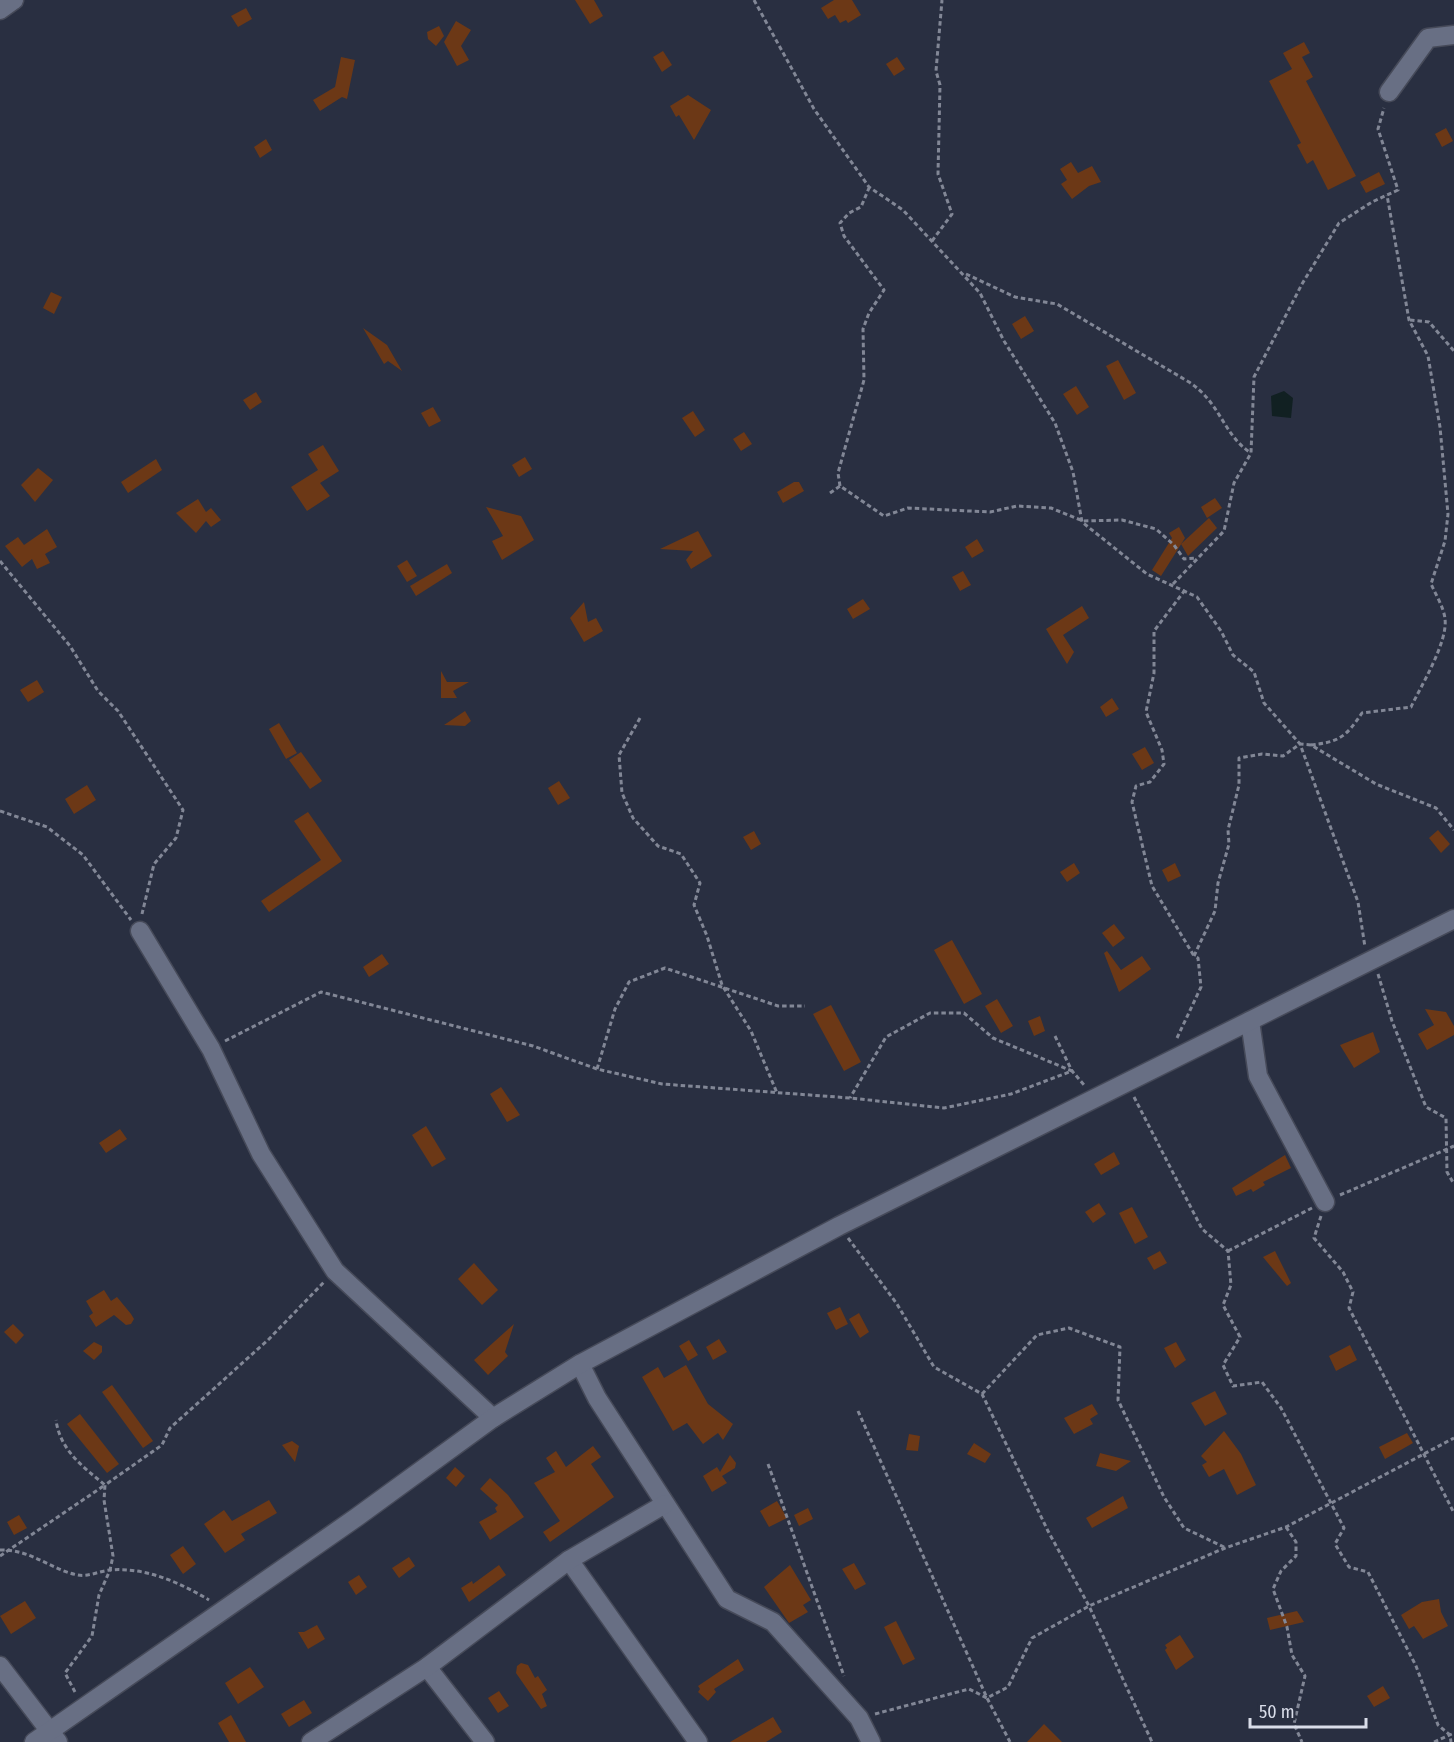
<svg xmlns="http://www.w3.org/2000/svg" width="1454" height="1742" font-family="'Fira Sans Condensed',sans-serif">
  <style>
    .water { fill: #112022 }
    .building { fill: #6c3816 }
    .lines { fill: none; stroke-linecap: round; stroke-linejoin: round }
    .minor-casing { stroke: #464a59; stroke-width: 21 }
    .path { stroke: #828796; stroke-width: 3; stroke-dasharray: 4.5 3; stroke-linecap: butt }
    .minor { stroke: #686f84; stroke-width: 18 }
  </style>
  <rect width="100%" height="100%" fill="#292f41"/>
  <!-- water -->
  <path class="water" d="M 1284,391 L 1293,398 L 1291,418 L 1272,416 L 1271,396 Z"/>
  <!-- building -->
  <g class="building">
    <path d="M 575,0 L 594,0 L 603,16 L 590,24 Z"/>
    <path d="M 834,0 L 852,0 L 861,15 L 848,23 L 846,20 L 840,23 L 835,15 L 828,19 L 821,8 Z"/>
    <path d="M 246,8 L 252,19 L 238,27 L 231,16 Z"/>
    <path d="M 456,21 L 471,30 L 461,46 L 469,60 L 457,66 L 444,42 Z"/>
    <path d="M 439,26 L 444,36 L 436,46 L 428,39 L 427,32 Z"/>
    <path d="M 1304,42 L 1310,53 L 1302,57 L 1313,77 L 1306,81 L 1356,176 L 1328,190 L 1313,160 L 1307,164 L 1297,145 L 1301,143 L 1269,81 L 1292,69 L 1283,53 Z"/>
    <path d="M 663,51 L 672,65 L 662,72 L 653,57 Z"/>
    <path d="M 341,57 L 355,60 L 347,99 L 342,97 L 320,111 L 313,100 L 335,87 Z"/>
    <path d="M 897,57 L 905,69 L 894,76 L 886,64 Z"/>
    <path d="M 688,95 L 711,110 L 694,140 L 679,115 L 676,117 L 670,106 Z"/>
    <path d="M 1446,128 L 1453,141 L 1442,147 L 1435,134 Z"/>
    <path d="M 266,139 L 272,150 L 260,158 L 254,147 Z"/>
    <path d="M 1071,162 L 1078,173 L 1092,166 L 1101,182 L 1089,186 L 1072,199 L 1061,184 L 1067,180 L 1060,169 Z"/>
    <path d="M 1379,172 L 1385,184 L 1366,193 L 1360,182 Z"/>
    <path d="M 51,292 L 62,297 L 54,314 L 43,308 Z"/>
    <path d="M 1025,316 L 1034,331 L 1021,339 L 1012,324 Z"/>
    <path d="M 363,328 L 387,345 L 402,371 L 388,361 L 384,364 Z"/>
    <path d="M 1118,360 L 1136,393 L 1124,400 L 1106,366 Z"/>
    <path d="M 1076,386 L 1089,407 L 1077,415 L 1063,394 Z"/>
    <path d="M 256,392 L 262,402 L 250,410 L 243,400 Z"/>
    <path d="M 433,407 L 441,421 L 429,427 L 421,413 Z"/>
    <path d="M 693,411 L 705,430 L 695,437 L 682,418 Z"/>
    <path d="M 744,432 L 752,444 L 741,451 L 733,439 Z"/>
    <path d="M 323,445 L 339,471 L 320,483 L 330,496 L 307,511 L 291,487 L 318,470 L 308,454 Z"/>
    <path d="M 525,457 L 532,469 L 519,477 L 512,465 Z"/>
    <path d="M 156,459 L 162,470 L 128,493 L 121,482 Z"/>
    <path d="M 38,468 L 53,480 L 35,502 L 21,485 Z"/>
    <path d="M 794,482 L 799,482 L 804,491 L 783,503 L 777,492 Z"/>
    <path d="M 1215,498 L 1222,508 L 1207,518 L 1201,507 Z"/>
    <path d="M 198,499 L 206,512 L 211,508 L 221,520 L 211,527 L 206,521 L 196,533 L 176,513 Z"/>
    <path d="M 486,507 L 521,516 L 534,540 L 502,560 L 492,541 L 503,536 Z"/>
    <path d="M 1209,518 L 1217,528 L 1188,556 L 1181,544 Z"/>
    <path d="M 1179,527 L 1185,538 L 1161,576 L 1152,570 L 1172,538 L 1169,533 Z"/>
    <path d="M 47,529 L 57,547 L 45,554 L 50,563 L 37,569 L 32,559 L 22,567 L 5,546 L 18,537 L 24,545 Z"/>
    <path d="M 698,531 L 712,556 L 691,569 L 686,560 L 693,551 L 660,549 Z"/>
    <path d="M 977,539 L 984,551 L 972,558 L 965,547 Z"/>
    <path d="M 407,560 L 417,576 L 407,582 L 397,566 Z"/>
    <path d="M 447,564 L 452,573 L 416,596 L 410,586 Z"/>
    <path d="M 963,571 L 971,585 L 960,591 L 952,577 Z"/>
    <path d="M 863,599 L 870,609 L 853,619 L 847,609 Z"/>
    <path d="M 584,602 L 588,622 L 596,618 L 603,631 L 584,642 L 570,618 Z"/>
    <path d="M 1082,606 L 1089,618 L 1063,635 L 1074,652 L 1067,664 L 1046,629 Z"/>
    <path d="M 441,671 L 447,682 L 469,682 L 453,691 L 457,698 L 441,698 Z"/>
    <path d="M 37,680 L 44,692 L 28,702 L 20,690 Z"/>
    <path d="M 1112,698 L 1119,709 L 1106,717 L 1100,707 Z"/>
    <path d="M 465,711 L 471,721 L 465,726 L 444,725 Z"/>
    <path d="M 279,723 L 297,753 L 286,759 L 269,729 Z"/>
    <path d="M 1145,747 L 1154,763 L 1142,770 L 1132,754 Z"/>
    <path d="M 301,752 L 322,781 L 310,789 L 289,760 Z"/>
    <path d="M 559,781 L 570,798 L 558,805 L 548,788 Z"/>
    <path d="M 87,785 L 96,800 L 74,814 L 65,799 Z"/>
    <path d="M 308,812 L 342,861 L 269,912 L 261,901 L 321,860 L 294,821 Z"/>
    <path d="M 1438,830 L 1450,844 L 1441,853 L 1429,838 Z"/>
    <path d="M 754,831 L 761,844 L 751,850 L 743,837 Z"/>
    <path d="M 1074,863 L 1080,873 L 1067,882 L 1060,872 Z"/>
    <path d="M 1175,863 L 1181,876 L 1168,882 L 1162,870 Z"/>
    <path d="M 1114,924 L 1125,938 L 1113,947 L 1102,933 Z"/>
    <path d="M 952,940 L 982,994 L 964,1004 L 934,950 Z"/>
    <path d="M 1107,951 L 1121,970 L 1142,956 L 1151,969 L 1119,992 L 1104,953 Z"/>
    <path d="M 382,954 L 389,964 L 369,977 L 363,967 Z"/>
    <path d="M 997,999 L 1013,1026 L 1001,1033 L 985,1006 Z"/>
    <path d="M 831,1005 L 861,1062 L 844,1071 L 813,1014 Z"/>
    <path d="M 1425,1009 L 1446,1012 L 1454,1026 L 1454,1035 L 1427,1050 L 1418,1034 L 1434,1025 Z"/>
    <path d="M 1040,1016 L 1045,1031 L 1034,1036 L 1028,1021 Z"/>
    <path d="M 1373,1032 L 1380,1052 L 1354,1068 L 1340,1045 Z"/>
    <path d="M 501,1087 L 520,1115 L 507,1122 L 490,1094 Z"/>
    <path d="M 426,1126 L 446,1159 L 432,1167 L 412,1135 Z"/>
    <path d="M 120,1129 L 127,1139 L 106,1153 L 99,1143 Z"/>
    <path d="M 1114,1152 L 1120,1164 L 1101,1175 L 1094,1164 Z"/>
    <path d="M 1285,1155 L 1291,1168 L 1263,1182 L 1265,1185 L 1253,1192 L 1251,1189 L 1236,1196 L 1232,1188 Z"/>
    <path d="M 1099,1203 L 1106,1214 L 1093,1223 L 1085,1212 Z"/>
    <path d="M 1132,1207 L 1148,1237 L 1135,1244 L 1119,1213 Z"/>
    <path d="M 1160,1251 L 1167,1263 L 1154,1270 L 1147,1258 Z"/>
    <path d="M 1275,1251 L 1291,1283 L 1287,1286 L 1263,1257 Z"/>
    <path d="M 474,1263 L 498,1290 L 482,1305 L 458,1279 Z"/>
    <path d="M 104,1290 L 111,1301 L 117,1297 L 131,1314 L 134,1319 L 131,1324 L 126,1325 L 114,1315 L 96,1327 L 89,1316 L 93,1313 L 86,1301 Z"/>
    <path d="M 840,1307 L 848,1324 L 836,1330 L 827,1313 Z"/>
    <path d="M 859,1313 L 869,1332 L 860,1338 L 849,1319 Z"/>
    <path d="M 13,1324 L 24,1335 L 16,1344 L 4,1332 Z"/>
    <path d="M 514,1324 L 505,1352 L 508,1356 L 488,1375 L 474,1360 Z"/>
    <path d="M 719,1339 L 727,1352 L 713,1360 L 706,1347 Z"/>
    <path d="M 689,1340 L 698,1355 L 688,1361 L 679,1346 Z"/>
    <path d="M 94,1342 L 102,1346 L 102,1352 L 94,1360 L 83,1351 Z"/>
    <path d="M 1176,1342 L 1186,1360 L 1175,1368 L 1164,1348 Z"/>
    <path d="M 1350,1345 L 1357,1360 L 1336,1371 L 1329,1356 Z"/>
    <path d="M 686,1365 L 708,1404 L 733,1424 L 723,1440 L 718,1433 L 703,1444 L 687,1423 L 673,1431 L 642,1377 L 658,1367 L 664,1378 Z"/>
    <path d="M 112,1385 L 153,1441 L 143,1448 L 102,1392 Z"/>
    <path d="M 1215,1391 L 1227,1414 L 1205,1426 L 1191,1403 Z"/>
    <path d="M 1092,1404 L 1098,1414 L 1090,1419 L 1093,1424 L 1074,1434 L 1064,1418 Z"/>
    <path d="M 80,1414 L 119,1464 L 107,1473 L 67,1424 Z"/>
    <path d="M 1224,1431 L 1241,1454 L 1256,1485 L 1237,1495 L 1224,1469 L 1209,1477 L 1202,1465 L 1207,1462 L 1201,1456 Z"/>
    <path d="M 1407,1433 L 1413,1443 L 1385,1459 L 1379,1447 Z"/>
    <path d="M 909,1434 L 920,1436 L 918,1451 L 906,1450 Z"/>
    <path d="M 292,1441 L 299,1446 L 295,1462 L 282,1445 Z"/>
    <path d="M 974,1443 L 991,1454 L 985,1463 L 967,1454 Z"/>
    <path d="M 593,1446 L 601,1457 L 591,1464 L 614,1497 L 550,1542 L 543,1532 L 560,1521 L 534,1483 L 555,1472 L 546,1458 L 556,1451 L 566,1467 Z"/>
    <path d="M 1100,1453 L 1131,1461 L 1116,1471 L 1096,1466 Z"/>
    <path d="M 730,1455 L 736,1463 L 735,1468 L 722,1476 L 727,1483 L 712,1492 L 703,1476 L 717,1467 L 720,1472 Z"/>
    <path d="M 455,1467 L 465,1476 L 456,1487 L 446,1478 Z"/>
    <path d="M 490,1478 L 508,1495 L 524,1517 L 490,1540 L 479,1522 L 497,1512 L 495,1508 L 498,1505 L 480,1489 Z"/>
    <path d="M 1123,1496 L 1128,1508 L 1092,1528 L 1086,1518 Z"/>
    <path d="M 269,1500 L 277,1513 L 241,1534 L 245,1540 L 225,1553 L 204,1524 L 224,1510 L 232,1521 Z"/>
    <path d="M 777,1501 L 787,1518 L 769,1527 L 760,1511 Z"/>
    <path d="M 808,1508 L 813,1519 L 799,1526 L 794,1515 Z"/>
    <path d="M 19,1515 L 27,1528 L 14,1535 L 7,1522 Z"/>
    <path d="M 183,1546 L 196,1564 L 183,1574 L 170,1555 Z"/>
    <path d="M 409,1557 L 415,1566 L 399,1578 L 392,1568 Z"/>
    <path d="M 854,1563 L 866,1584 L 855,1590 L 842,1569 Z"/>
    <path d="M 499,1565 L 506,1575 L 469,1602 L 461,1588 L 472,1581 L 473,1584 Z"/>
    <path d="M 790,1565 L 811,1600 L 803,1605 L 808,1612 L 789,1623 L 764,1587 Z"/>
    <path d="M 359,1575 L 367,1587 L 356,1595 L 348,1582 Z"/>
    <path d="M 1439,1599 L 1441,1612 L 1448,1626 L 1423,1639 L 1414,1626 L 1409,1629 L 1401,1615 L 1422,1602 Z"/>
    <path d="M 25,1601 L 36,1618 L 11,1634 L 0,1616 Z"/>
    <path d="M 1297,1611 L 1304,1622 L 1270,1630 L 1267,1618 Z"/>
    <path d="M 896,1621 L 915,1659 L 903,1665 L 884,1627 Z"/>
    <path d="M 317,1625 L 325,1639 L 308,1649 L 298,1632 L 304,1632 Z"/>
    <path d="M 1180,1635 L 1194,1657 L 1176,1670 L 1165,1650 L 1167,1648 L 1165,1645 Z"/>
    <path d="M 738,1659 L 744,1670 L 714,1689 L 716,1692 L 708,1701 L 698,1692 L 700,1689 L 698,1686 Z"/>
    <path d="M 521,1663 L 528,1665 L 535,1678 L 538,1676 L 547,1690 L 542,1694 L 547,1706 L 541,1709 L 516,1673 L 517,1666 Z"/>
    <path d="M 250,1667 L 264,1687 L 238,1704 L 225,1683 Z"/>
    <path d="M 1383,1686 L 1390,1698 L 1374,1707 L 1367,1696 Z"/>
    <path d="M 499,1691 L 509,1706 L 498,1713 L 488,1698 Z"/>
    <path d="M 304,1700 L 312,1713 L 289,1727 L 281,1714 Z"/>
    <path d="M 231,1715 L 246,1742 L 229,1742 L 218,1723 Z"/>
    <path d="M 773,1717 L 782,1732 L 766,1742 L 730,1742 Z"/>
    <path d="M 1044,1724 L 1062,1742 L 1027,1742 Z"/>
  </g>
  <g class="lines">
    <!-- minor casing -->
    <g class="minor-casing">
      <g id="minor">
        <path d="M 0,10 L 14,0"/>
        <path d="M 1389,92 L 1428,38 L 1454,35"/>
        <path d="M 140,931 L 211,1049 L 261,1154 L 335,1271 L 493,1418"/>
        <path d="M 1250,1021 L 1258,1076 L 1325,1202"/>
        <path d="M 580,1364 L 597,1398 L 727,1599 L 773,1622 L 859,1718 L 871,1742"/>
        <path d="M 569,1560 L 698,1742"/>
        <path d="M 0,1666 L 58,1742"/>
        <path d="M 427,1667 L 485,1742"/>
        <path d="M 34,1742 L 357,1517 L 493,1418 L 580,1364 L 839,1226 L 1454,919"/>
        <path d="M 311,1742 L 427,1667 L 569,1560 L 665,1504"/>
      </g>
    </g>
    <!-- path -->
    <g class="path">
      <path d="M 754,0 L 814,109 L 869,187 L 903,210 L 980,293 L 1004,341 L 1055,423 L 1073,472 L 1082,522 L 1147,574 L 1197,597 L 1221,631 L 1233,655 L 1254,672 L 1264,703 L 1300,744 L 1358,902 L 1365,947"/>
      <path d="M 932,241 L 952,214 L 938,174 L 940,85 L 936,71 L 942,0"/>
      <path d="M 966,274 L 1015,297 L 1057,304 L 1189,382 C 1221,403 1223,435 1251,453"/>
      <path d="M 1410,320 L 1429,322 L 1454,351"/>
      <path d="M 840,486 L 838,473 L 864,380 L 863,329 L 869,313 L 884,290 L 844,236 L 840,223 L 849,213 L 861,207 L 869,188"/>
      <path d="M 830,493 L 840,486 L 884,516 L 908,508 L 990,512 L 1017,506 L 1051,508 L 1083,521 L 1122,520 L 1156,529 L 1174,545 L 1184,559 L 1196,558"/>
      <path d="M 0,561 L 70,646 L 98,691 L 118,711 L 183,810 L 176,838 L 154,864 L 142,914"/>
      <path d="M 1173,584 L 1224,531 L 1234,483 L 1251,453 L 1254,377 L 1302,284 L 1339,223 L 1372,202 L 1398,190 L 1378,129 L 1384,108"/>
      <path d="M 1185,590 L 1154,631 L 1154,673 L 1146,712 L 1162,750 L 1164,764 L 1150,782 L 1136,786 L 1132,802 L 1152,886 L 1194,956"/>
      <path d="M 640,718 L 619,755 L 622,793 L 633,818 L 658,846 L 681,854 L 700,883 L 694,905 L 707,936 L 722,985 L 751,1031 L 777,1093"/>
      <path d="M 1311,745 C 1339,742 1346,737 1362,713 L 1411,707 C 1421,686 1448,642 1445,619 C 1444,608 1436,595 1431,584 L 1445,541 L 1448,514 L 1440,427 L 1428,356 L 1409,320 L 1387,195"/>
      <path d="M 0,811 L 47,827 L 83,855 L 131,920"/>
      <path d="M 1378,974 L 1392,1021 L 1426,1107 L 1446,1118 L 1447,1172 L 1454,1184"/>
      <path d="M 1055,1036 L 1072,1071 L 1085,1086"/>
      <path d="M 1177,1038 L 1201,987 L 1198,958 L 1194,956 L 1215,911 L 1218,883 L 1229,844 L 1228,830 L 1239,785 L 1239,758 L 1262,754 L 1283,756 L 1300,744 L 1311,745 L 1376,784 L 1436,808 L 1454,830"/>
      <path d="M 225,1041 L 321,992 L 533,1046 L 597,1069 L 662,1084 L 850,1098 L 944,1108 L 1011,1094 L 1072,1071 L 993,1038 L 964,1013 L 930,1013 L 886,1037 L 850,1098"/>
      <path d="M 597,1069 L 615,1009 L 629,982 L 665,968 L 778,1006 L 805,1006"/>
      <path d="M 1134,1097 L 1202,1229 L 1228,1251 L 1231,1285 L 1223,1305 L 1240,1337 L 1223,1365 L 1233,1386 L 1262,1382 L 1281,1408 L 1344,1528 L 1335,1544 L 1349,1567 L 1368,1572 L 1416,1666 L 1438,1725 L 1450,1735 L 1451,1742"/>
      <path d="M 1340,1195 L 1454,1146"/>
      <path d="M 1321,1216 L 1314,1238 L 1343,1272 L 1353,1292 L 1349,1308 L 1454,1513"/>
      <path d="M 848,1238 L 897,1304 L 934,1367 L 982,1394 L 1048,1531 L 1089,1606 L 1152,1742"/>
      <path d="M 1228,1251 L 1312,1208"/>
      <path d="M 982,1394 L 1037,1335 L 1069,1328 L 1120,1347 L 1118,1400 L 1164,1497 L 1184,1528 L 1224,1547"/>
      <path d="M 858,1411 L 987,1698 L 1010,1742"/>
      <path d="M 768,1464 L 844,1676"/>
      <path d="M 1286,1527 L 1296,1542 L 1296,1556 L 1281,1571 L 1273,1589 L 1287,1627 L 1292,1655 L 1305,1676 L 1294,1724 L 1302,1742"/>
      <path d="M 0,1550 C 31,1549 51,1570 78,1575 C 88,1577 100,1571 110,1570 C 145,1567 179,1582 209,1600"/>
      <path d="M 0,1556 L 105,1485 C 83,1467 60,1450 56,1420"/>
      <path d="M 75,1692 L 65,1673 L 92,1636 L 99,1595 L 110,1570 L 113,1556 L 104,1500 L 105,1485 L 162,1445 L 170,1428 L 268,1340 L 325,1281"/>
      <path d="M 875,1714 L 969,1689 L 987,1698 L 1008,1687 L 1032,1638 L 1089,1606 L 1225,1548 L 1286,1527 L 1454,1438"/>
      <path d="M 1434,1742 L 1454,1733"/>
    </g>
    <!-- minor -->
    <use href="#minor" class="minor"/>
  </g>
  <!-- scale -->
  <path d="M1250 1718v9h116v-9" fill="none" stroke="#d9dde9" stroke-width="3"/>
  <text x="1259" y="1718" font-size="18" fill="#d9dde9" stroke="#292f41" stroke-width="4.5" paint-order="stroke">50 m</text>
</svg>
